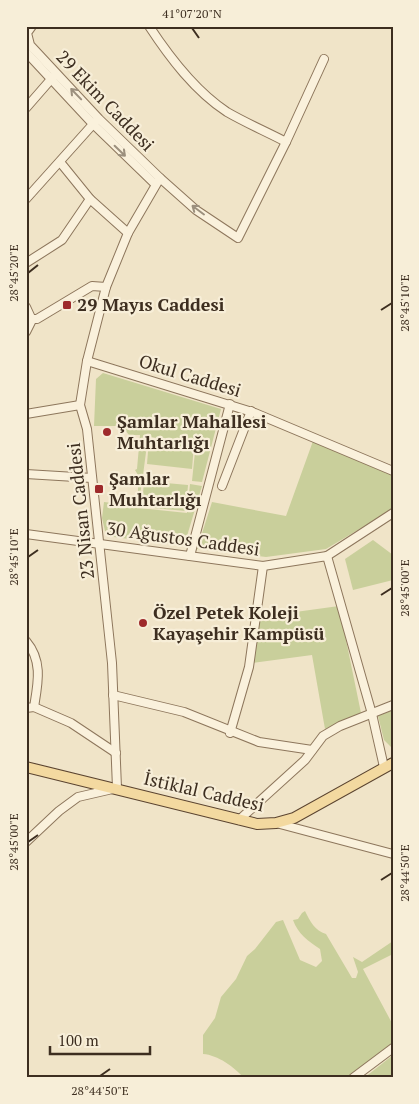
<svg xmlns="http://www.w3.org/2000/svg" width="419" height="1104" font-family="'PT Serif',serif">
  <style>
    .green { fill: #c9cf9b }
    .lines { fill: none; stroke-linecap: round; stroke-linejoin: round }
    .minor-casing { stroke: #8d765c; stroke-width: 10 }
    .major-casing { stroke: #5b4430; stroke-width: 12 }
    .minor { stroke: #faf1dc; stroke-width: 8 }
    .major { stroke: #f3d9a0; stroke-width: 10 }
    .oneway { stroke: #9c907e }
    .ticks { fill: none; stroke: #3d2e20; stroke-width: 2 }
    .poi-dot { fill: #9e2a2b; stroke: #f7eed8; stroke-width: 2 }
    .labels { text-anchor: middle; stroke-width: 4.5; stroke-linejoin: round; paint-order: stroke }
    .street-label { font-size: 18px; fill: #3d2e20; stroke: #f7eed8 }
    .poi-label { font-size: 18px; font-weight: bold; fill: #3d2e20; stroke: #f7eed8; text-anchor: start }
    .neatline { fill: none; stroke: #3d2e20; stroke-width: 2 }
    .ticks-label { font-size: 12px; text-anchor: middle; fill: #3d2e20 }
  </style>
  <rect width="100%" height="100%" fill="#f0e4c8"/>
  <!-- green -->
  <g class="green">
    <path d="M 103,373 L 221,409 L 202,482 L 192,481 L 196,442 L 148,437 L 143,475 L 138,475 L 135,470 L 137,469 L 140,435 L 129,435 L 122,426 L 94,426 L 96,379 Z"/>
    <path d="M 149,439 L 194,444 L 192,469 L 147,464 Z"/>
    <path d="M 313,441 L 393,473 L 393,509 L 326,549 L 266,557 L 197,549 L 212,502 L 286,516 Z"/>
    <path d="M 138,479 L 142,479 L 139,508 L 187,513 L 190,484 L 202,486 L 184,546 L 114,537 L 105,531 L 102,518 L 104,502 L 134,506 L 138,500 Z"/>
    <path d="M 144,481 L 188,485 L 186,511 L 142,507 Z"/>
    <path d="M 373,540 L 393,555 L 393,580 L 353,590 L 345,559 Z"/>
    <path d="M 339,606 L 361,713 L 325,729 L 312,655 L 253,663 L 259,617 Z"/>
    <path d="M 393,710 L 393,749 L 384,740 L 378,716 Z"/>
    <path d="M 305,911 C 310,921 315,931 326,934 L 352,978 L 356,978 L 358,972 L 353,957 L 362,962 L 393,941 L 393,954 L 363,969 L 393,1025 L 393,1050 L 358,1078 L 244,1078 C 234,1067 218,1055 203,1054 L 203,1035 L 215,1018 L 221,997 L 236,979 L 247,956 L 255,949 L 276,922 L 283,920 L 300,960 L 316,967 L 322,961 L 320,949 C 308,941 298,934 293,920 L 298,919 L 302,913 Z"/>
    <path d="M 393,1055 L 393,1078 L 364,1078 Z"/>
  </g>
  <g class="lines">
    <!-- minor casing -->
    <g class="minor-casing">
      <g id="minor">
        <path d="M 32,26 L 27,33 L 30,45 L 99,119 L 160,178 L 196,210 L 238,238 L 286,142 L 324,59"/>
        <path d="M 149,26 C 170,58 195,91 227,112 C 246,123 267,132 286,142"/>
        <path d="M 26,52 L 93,124 L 155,184"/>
        <path d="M 26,108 L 53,77"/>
        <path d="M 60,162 L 90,199 L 128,233"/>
        <path d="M 26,199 L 95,122"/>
        <path d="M 26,263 L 62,240 L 90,199"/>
        <path d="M 26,307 L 32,320 L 26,332"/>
        <path d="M 26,319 L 37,319 L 92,286 L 106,287"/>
        <path d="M 87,361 L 255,413 L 393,471"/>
        <path d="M 26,414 L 80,405"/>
        <path d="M 26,474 L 92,478"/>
        <path d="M 222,486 L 251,411"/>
        <path d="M 26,534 L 263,566 L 327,556 L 372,714 L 384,767"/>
        <path d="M 190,556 L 230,404"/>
        <path d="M 327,556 L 393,513"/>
        <path d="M 26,641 C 43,661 38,683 34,707 L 26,708"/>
        <path d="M 113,695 L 184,712 L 259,742 L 312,750"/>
        <path d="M 34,707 L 71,723 L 116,753"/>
        <path d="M 230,733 L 249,667 L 263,566"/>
        <path d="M 239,820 L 305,760 L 323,736 L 340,726 L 393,705"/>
        <path d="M 276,823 L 393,854"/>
        <path d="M 26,842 L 59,811 L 78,797 L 117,788 L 112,663 L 87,429 L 80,405 L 87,361 L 106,287 L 128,233 L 160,178"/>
        <path d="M 353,1078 L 393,1048"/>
      </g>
    </g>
    <!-- major casing -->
    <g class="major-casing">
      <path id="major" d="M 26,767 L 257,824 L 276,823 L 294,818 L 393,763"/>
    </g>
    <!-- minor -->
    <use href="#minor" class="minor"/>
    <!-- major -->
    <use href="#major" class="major"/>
  </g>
  <!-- one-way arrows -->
  <defs><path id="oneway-shaft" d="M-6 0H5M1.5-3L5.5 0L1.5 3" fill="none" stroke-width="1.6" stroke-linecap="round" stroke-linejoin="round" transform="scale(1.25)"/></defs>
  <g class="oneway">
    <use href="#oneway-shaft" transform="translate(76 94) rotate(-134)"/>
    <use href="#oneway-shaft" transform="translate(120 151) rotate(44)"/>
    <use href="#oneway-shaft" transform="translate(198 210) rotate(-143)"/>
  </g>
  <!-- ticks -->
  <path class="ticks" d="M 192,28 L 199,38M 28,273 L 38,265M 381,310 L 392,303M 28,557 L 38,550M 381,595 L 392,588M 28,842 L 38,835M 381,880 L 392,873M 100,1076 L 110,1069"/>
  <!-- markers -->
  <g class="poi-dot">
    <rect x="62" y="300" width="10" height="10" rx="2.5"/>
    <circle cx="107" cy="432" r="5"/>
    <rect x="94" y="484" width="10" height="10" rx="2.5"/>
    <circle cx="143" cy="623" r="5"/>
  </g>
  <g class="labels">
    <!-- street labels -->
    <g class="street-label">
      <text transform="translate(105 101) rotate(46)" y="6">29 Ekim Caddesi</text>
      <text transform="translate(190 376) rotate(17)" y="6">Okul Caddesi</text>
      <text transform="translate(81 511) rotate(-96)" y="6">23 Nisan Caddesi</text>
      <text transform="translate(183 539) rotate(8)" y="6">30 Ağustos Caddesi</text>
      <text transform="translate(204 792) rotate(13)" y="6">İstiklal Caddesi</text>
    </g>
    <!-- poi labels -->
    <g class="poi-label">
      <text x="77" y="311">29 Mayıs Caddesi</text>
      <text x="117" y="428">Şamlar Mahallesi<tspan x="117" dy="21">Muhtarlığı</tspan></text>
      <text x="109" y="485">Şamlar<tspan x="109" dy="21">Muhtarlığı</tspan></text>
      <text x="153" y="619">Özel Petek Koleji<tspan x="153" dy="21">Kayaşehir Kampüsü</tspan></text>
    </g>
  </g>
  <!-- border -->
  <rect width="419" height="1104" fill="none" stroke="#f7eed8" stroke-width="55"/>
  <!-- scale -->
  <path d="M50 1046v8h100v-8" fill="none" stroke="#3d2e20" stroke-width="2.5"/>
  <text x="58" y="1046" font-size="15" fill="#3d2e20" stroke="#f7eed8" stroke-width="4" paint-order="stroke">100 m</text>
  <rect x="28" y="28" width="364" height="1048" class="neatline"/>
  <g class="ticks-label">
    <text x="192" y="18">41°07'20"N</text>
    <text transform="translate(14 273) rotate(-90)" y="4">28°45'20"E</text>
    <text transform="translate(405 303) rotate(-90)" y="4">28°45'10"E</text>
    <text transform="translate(14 557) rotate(-90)" y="4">28°45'10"E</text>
    <text transform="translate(405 588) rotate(-90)" y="4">28°45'00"E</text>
    <text transform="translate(14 842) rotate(-90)" y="4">28°45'00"E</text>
    <text transform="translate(405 873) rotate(-90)" y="4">28°44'50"E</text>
    <text x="100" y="1095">28°44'50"E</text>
  </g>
</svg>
